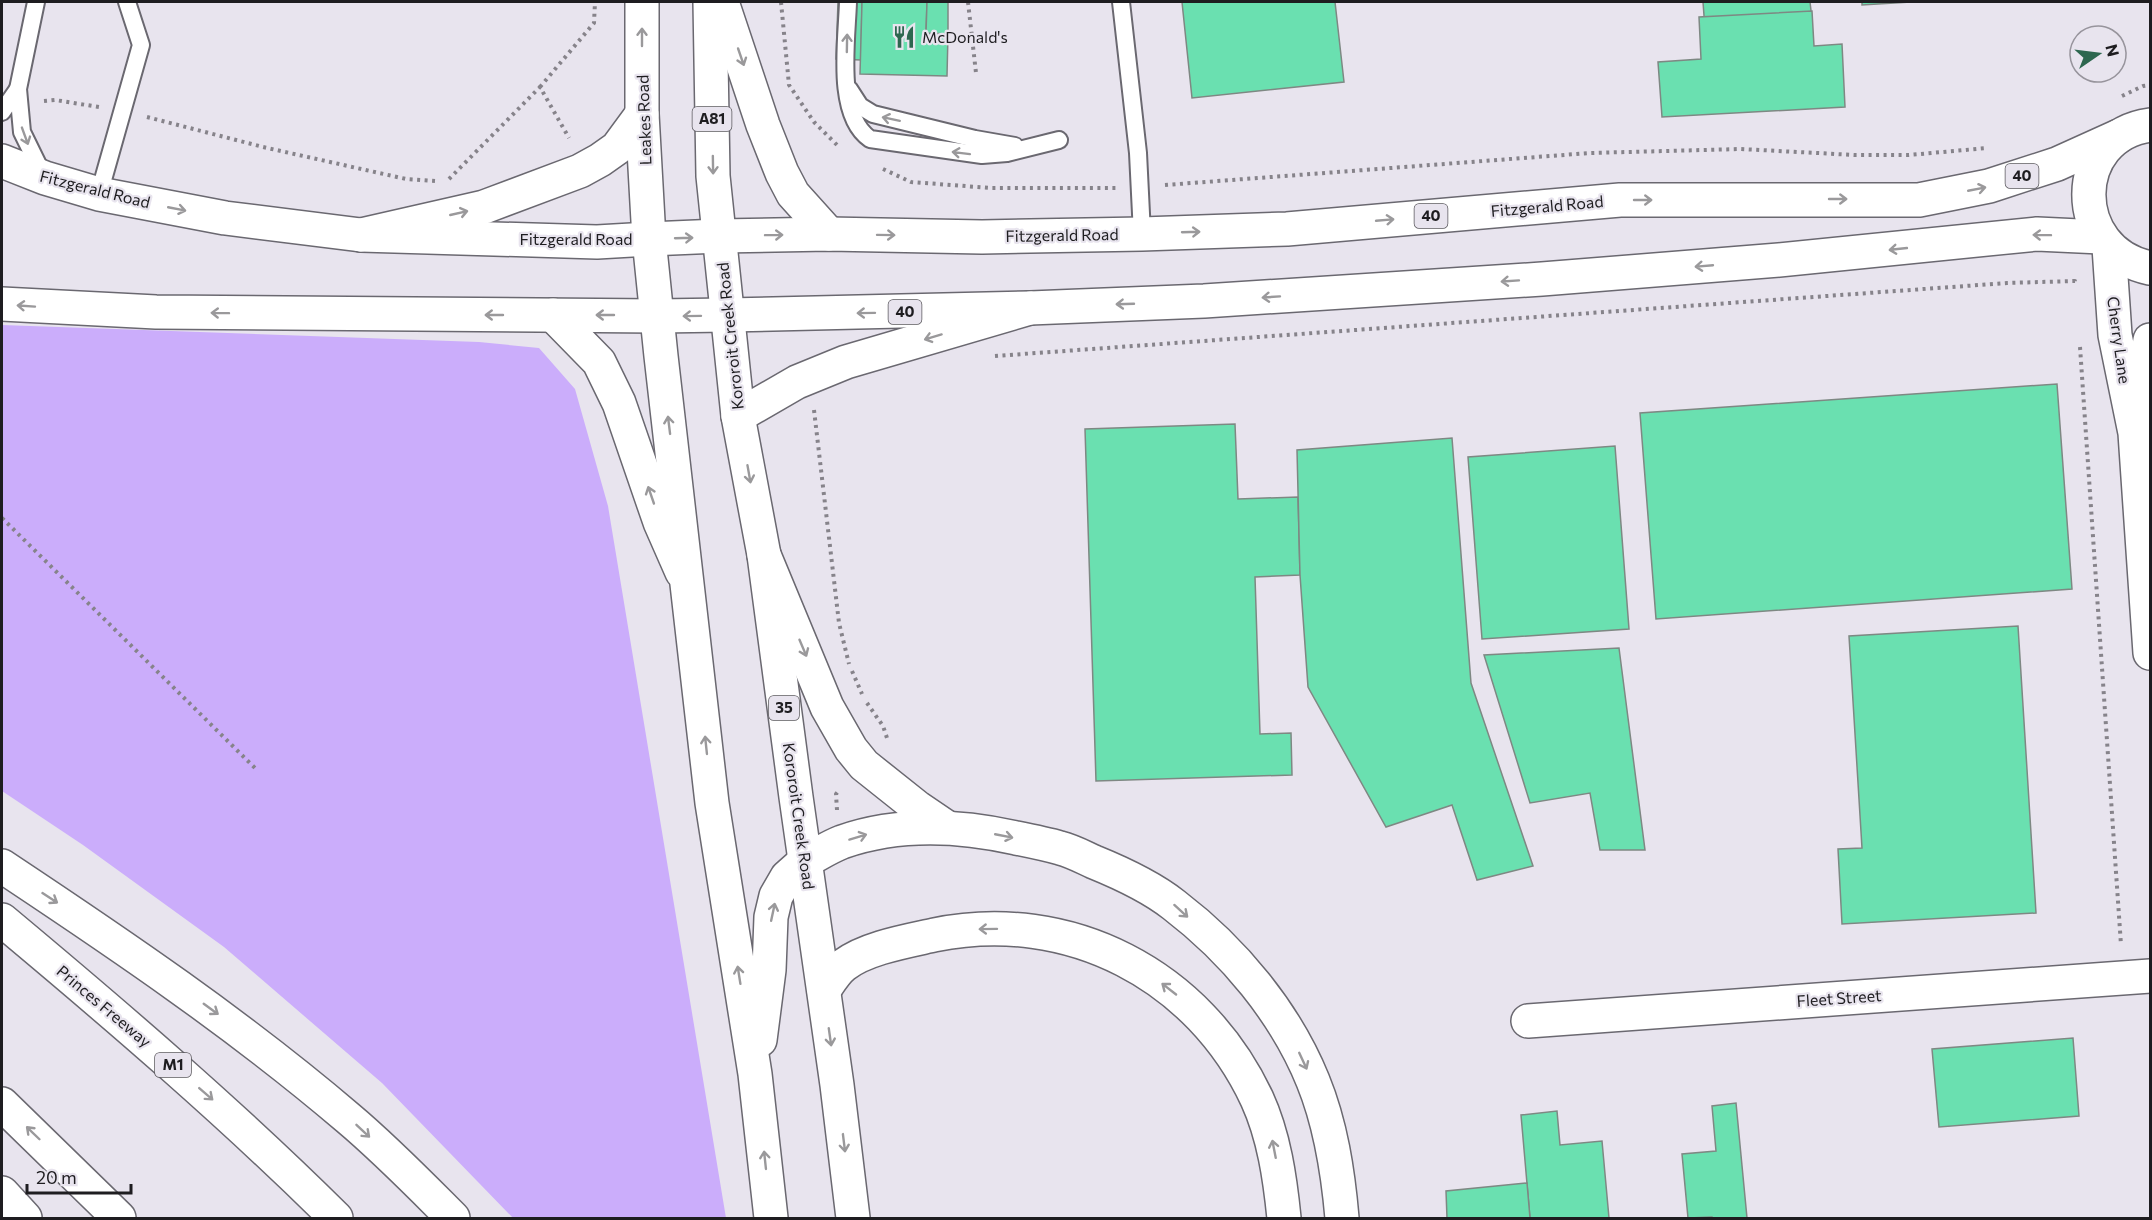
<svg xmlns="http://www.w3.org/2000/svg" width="2152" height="1220" font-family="Commissioner,sans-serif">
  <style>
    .green { fill: #cbadfb }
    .building { fill: #6ae0b0; stroke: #7e8883; stroke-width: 1.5 }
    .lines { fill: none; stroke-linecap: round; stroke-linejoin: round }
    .service-casing { stroke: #6a6870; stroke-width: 20 }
    .minor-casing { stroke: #6a6870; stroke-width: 36 }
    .tertiary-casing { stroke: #6a6870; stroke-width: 36 }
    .secondary-casing { stroke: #6a6870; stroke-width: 36 }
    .primary-casing { stroke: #6a6870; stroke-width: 36 }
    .trunk-casing { stroke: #6a6870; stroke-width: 36 }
    .motorway-casing { stroke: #6a6870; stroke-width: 36 }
    .path { stroke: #86838a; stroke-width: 4; stroke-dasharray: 3 4.5; stroke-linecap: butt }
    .service { stroke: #fff; stroke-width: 16 }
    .minor { stroke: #fff; stroke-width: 33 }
    .tertiary { stroke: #fff; stroke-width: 33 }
    .secondary { stroke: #fff; stroke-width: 33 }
    .primary { stroke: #fff; stroke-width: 33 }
    .trunk { stroke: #fff; stroke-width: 33 }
    .motorway { stroke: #fff; stroke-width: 33 }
    .oneway { stroke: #9a999b }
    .labels { text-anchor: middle; stroke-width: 4.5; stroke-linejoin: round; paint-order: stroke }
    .shield { fill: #e8e4ee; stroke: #5b595e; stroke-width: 1.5 }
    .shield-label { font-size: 15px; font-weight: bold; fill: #1e1d20 }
    .poi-label { font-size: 16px; fill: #1e1d20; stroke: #e8e4ee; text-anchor: start }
    .street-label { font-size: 16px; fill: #1e1d20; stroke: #e8e4ee }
  </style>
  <rect width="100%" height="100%" fill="#e8e4ee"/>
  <!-- green -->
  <path class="green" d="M 2,325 L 479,342 L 539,348 L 575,389 L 608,506 L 726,1218 L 513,1218 L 382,1083 L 224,947 L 83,845 L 2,791 Z"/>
  <!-- building -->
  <g class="building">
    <path d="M 838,2 L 862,2 L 861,60 L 836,59 Z"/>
    <path d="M 862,2 L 927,2 L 926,33 L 948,34 L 947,76 L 860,74 Z"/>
    <path d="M 927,2 L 948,2 L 948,34 L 926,33 Z"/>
    <path d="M 1182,2 L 1335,2 L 1344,82 L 1192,98 Z"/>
    <path d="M 1703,2 L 1810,2 L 1812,19 L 1705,29 Z"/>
    <path d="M 1862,2 L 1911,2 L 1862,5 Z"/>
    <path d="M 1812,11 L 1814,46 L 1842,44 L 1845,107 L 1662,117 L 1658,62 L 1701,59 L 1699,17 Z"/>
    <path d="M 2057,384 L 2072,589 L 1656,619 L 1640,413 Z"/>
    <path d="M 1235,424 L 1238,499 L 1298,497 L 1300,575 L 1255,577 L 1260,734 L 1291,733 L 1292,775 L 1096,781 L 1085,429 Z"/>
    <path d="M 1452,438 L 1471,683 L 1533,866 L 1477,880 L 1452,805 L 1386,827 L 1308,687 L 1300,575 L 1297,450 Z"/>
    <path d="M 1615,446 L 1629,629 L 1482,639 L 1468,457 Z"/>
    <path d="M 2018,626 L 2036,913 L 1842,924 L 1838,849 L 1862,848 L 1849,636 Z"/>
    <path d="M 1619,648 L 1645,850 L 1600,850 L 1590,793 L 1530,803 L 1484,655 Z"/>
    <path d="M 2073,1038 L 2079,1116 L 1939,1127 L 1932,1049 Z"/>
    <path d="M 1736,1103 L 1747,1218 L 1713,1218 L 1712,1217 L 1688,1218 L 1682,1154 L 1716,1151 L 1712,1106 Z"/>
    <path d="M 1557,1111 L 1560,1145 L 1602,1141 L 1609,1218 L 1530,1218 L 1521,1115 Z"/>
    <path d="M 1527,1183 L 1530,1218 L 1447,1218 L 1446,1191 Z"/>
  </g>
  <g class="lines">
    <!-- service casing -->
    <g class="service-casing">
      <g id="service">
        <path d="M 36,2 L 18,89 L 22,132 L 43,175"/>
        <path d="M 848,2 C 847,39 835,115 870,139 L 982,155 L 1007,153 L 1059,140"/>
        <path d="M 1121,2 L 1138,153 L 1142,234"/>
        <path d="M 849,89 L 860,106 L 873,114 L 975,139 L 1015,146"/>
        <path d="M 2,112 L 18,89"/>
        <path d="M 99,194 L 141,45 L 127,2"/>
      </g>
    </g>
    <!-- minor casing -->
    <g class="minor-casing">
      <path id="minor" d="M 1528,1021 L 2150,976"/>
    </g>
    <!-- tertiary casing -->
    <g class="tertiary-casing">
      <g id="tertiary">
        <path d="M 2109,247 L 2115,335 L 2135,433 L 2150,653"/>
        <path d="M 2138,411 L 2150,340"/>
      </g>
    </g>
    <!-- secondary casing -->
    <g class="secondary-casing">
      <g id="secondary">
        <path d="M 2,161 L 45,178 L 99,194 L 225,218 L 361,235 L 597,242 L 649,239"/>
        <path d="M 2,304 L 156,312 L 657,316"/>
        <path d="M 553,315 L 599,362 L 619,403 L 660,522 L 682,572"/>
      </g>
    </g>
    <!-- primary casing -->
    <g class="primary-casing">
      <g id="primary">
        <path d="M 2150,125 C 2069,136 2068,251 2150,268"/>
        <path d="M 719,236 L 829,234 L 982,237 L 1142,234 L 1287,229 L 1620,200 L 1919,200 L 1989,186 L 2057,164 L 2119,136"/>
        <path d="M 727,315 L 1030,308 L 1204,301 L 1542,279 L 1779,260 L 2037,234 L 2101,237"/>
      </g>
    </g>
    <!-- trunk casing -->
    <g class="trunk-casing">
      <g id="trunk">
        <path d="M 642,2 L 642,114 L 649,239 L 661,356 L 712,803 L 755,1074 L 771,1218"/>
        <path d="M 710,2 L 713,176 L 738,416 L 764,555 L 796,797 L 837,1085 L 853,1218"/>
        <path d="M 722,2 L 763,125 L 782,173 L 793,194 L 829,234"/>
        <path d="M 361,235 L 484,207 L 580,171 L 600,160 L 617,148 L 642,114"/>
        <path d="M 649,239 L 719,236"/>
        <path d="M 657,316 L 727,315"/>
        <path d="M 738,416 L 797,382 L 846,362 L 1030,308"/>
        <path d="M 760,1040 L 769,970 L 771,917 L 776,896 L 787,877 L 805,861"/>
      </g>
    </g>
    <!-- motorway casing -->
    <g class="motorway-casing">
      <g id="motorway">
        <path d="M 764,555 L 827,707 L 851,749 L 864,765 L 918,808 L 946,827"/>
        <path d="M 805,861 C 817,855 829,847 842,842 C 899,822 958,825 1016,838 C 1031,841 1046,844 1060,848 C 1072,851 1083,857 1094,862 C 1121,873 1150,886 1174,905 C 1233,950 1285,1012 1313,1081 C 1331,1125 1338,1172 1342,1218"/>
        <path d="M 2,866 C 121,945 239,1025 348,1118 C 385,1149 419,1184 453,1218"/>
        <path d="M 2,920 C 117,1016 230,1113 336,1218"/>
        <path d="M 824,990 C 830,981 836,971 844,965 C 866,948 907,941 934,935 C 1069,907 1199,975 1257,1099 C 1274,1136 1280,1178 1284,1218"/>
        <path d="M 2,1104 L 119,1218"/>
        <path d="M 2,1193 L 25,1218"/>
      </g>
    </g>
    <!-- path -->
    <g class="path">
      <path d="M 781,2 L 789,85 L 814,122 L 837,145"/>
      <path d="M 968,2 L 976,73"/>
      <path d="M 947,40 L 971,40"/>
      <path d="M 540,87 L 594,23 L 595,2"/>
      <path d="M 2122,96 L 2143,86 L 2150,85"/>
      <path d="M 44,101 L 55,100 L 99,107"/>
      <path d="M 147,117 L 263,147 L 406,179 L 435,181"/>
      <path d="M 883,169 L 911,182 L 991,188 L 1116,188"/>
      <path d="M 449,179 L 540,87 L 569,138"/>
      <path d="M 1165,185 L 1590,153 L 1741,149 L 1855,155 L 1909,155 L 1987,148"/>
      <path d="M 2080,347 L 2121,945"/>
      <path d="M 995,356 L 2007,283 L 2075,281 L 2075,283"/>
      <path d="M 814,410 L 839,623 L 849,664"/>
      <path d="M 2,518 L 257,770"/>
      <path d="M 852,671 L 862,694"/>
      <path d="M 867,703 L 883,726 L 887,738"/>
      <path d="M 837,810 L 836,794 L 840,789"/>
    </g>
    <!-- service -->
    <use href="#service" class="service"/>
    <!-- minor -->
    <use href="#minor" class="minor"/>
    <!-- tertiary -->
    <use href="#tertiary" class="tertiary"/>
    <!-- secondary -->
    <use href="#secondary" class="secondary"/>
    <!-- primary -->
    <use href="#primary" class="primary"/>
    <!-- trunk -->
    <use href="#trunk" class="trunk"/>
    <!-- motorway -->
    <use href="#motorway" class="motorway"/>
  </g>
  <!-- one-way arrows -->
  <defs><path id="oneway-shaft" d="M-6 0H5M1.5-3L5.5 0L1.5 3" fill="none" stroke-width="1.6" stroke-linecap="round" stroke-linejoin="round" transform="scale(1.5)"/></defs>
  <g class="oneway">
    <use href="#oneway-shaft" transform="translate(642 37) rotate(-90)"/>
    <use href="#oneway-shaft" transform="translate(847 43) rotate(-89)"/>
    <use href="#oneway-shaft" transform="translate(741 57) rotate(71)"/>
    <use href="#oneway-shaft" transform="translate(891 119) rotate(-168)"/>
    <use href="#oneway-shaft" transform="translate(25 136) rotate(70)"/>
    <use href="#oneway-shaft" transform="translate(961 153) rotate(-173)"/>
    <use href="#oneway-shaft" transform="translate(713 165) rotate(89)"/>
    <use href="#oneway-shaft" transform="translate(1977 189) rotate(-11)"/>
    <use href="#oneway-shaft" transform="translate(1838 199)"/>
    <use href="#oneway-shaft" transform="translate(1643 200)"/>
    <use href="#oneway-shaft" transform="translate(177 209) rotate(11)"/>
    <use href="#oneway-shaft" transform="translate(459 213) rotate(-13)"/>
    <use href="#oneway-shaft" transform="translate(1385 220) rotate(-5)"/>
    <use href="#oneway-shaft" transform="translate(1191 232) rotate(-2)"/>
    <use href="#oneway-shaft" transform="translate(774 235) rotate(-1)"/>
    <use href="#oneway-shaft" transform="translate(886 235) rotate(1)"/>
    <use href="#oneway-shaft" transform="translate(2042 235) rotate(-179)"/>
    <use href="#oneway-shaft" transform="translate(684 238) rotate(-2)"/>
    <use href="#oneway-shaft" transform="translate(1898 249) rotate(174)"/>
    <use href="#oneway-shaft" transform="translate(1704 266) rotate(175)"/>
    <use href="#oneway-shaft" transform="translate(1510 281) rotate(176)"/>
    <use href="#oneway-shaft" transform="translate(1271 297) rotate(176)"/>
    <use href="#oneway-shaft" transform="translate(1125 304) rotate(178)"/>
    <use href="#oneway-shaft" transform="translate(26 306) rotate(-176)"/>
    <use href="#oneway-shaft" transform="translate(220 313) rotate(-179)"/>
    <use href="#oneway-shaft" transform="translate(866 313) rotate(179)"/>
    <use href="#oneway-shaft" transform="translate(494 315) rotate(-180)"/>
    <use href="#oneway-shaft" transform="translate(605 315) rotate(-180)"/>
    <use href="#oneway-shaft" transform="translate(692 316) rotate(179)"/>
    <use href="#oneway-shaft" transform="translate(933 337) rotate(163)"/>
    <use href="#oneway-shaft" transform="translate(669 425) rotate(-97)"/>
    <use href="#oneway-shaft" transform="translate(749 474) rotate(80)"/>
    <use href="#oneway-shaft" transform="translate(651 495) rotate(-109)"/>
    <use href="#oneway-shaft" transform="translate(803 648) rotate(67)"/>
    <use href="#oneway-shaft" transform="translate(706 745) rotate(-96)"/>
    <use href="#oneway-shaft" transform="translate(1004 836) rotate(11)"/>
    <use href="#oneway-shaft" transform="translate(858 837) rotate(-17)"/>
    <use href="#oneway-shaft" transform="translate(50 898) rotate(33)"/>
    <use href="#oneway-shaft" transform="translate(1181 911) rotate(42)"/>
    <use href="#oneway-shaft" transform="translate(773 912) rotate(-78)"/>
    <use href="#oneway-shaft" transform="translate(988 929) rotate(179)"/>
    <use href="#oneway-shaft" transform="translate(739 975) rotate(-99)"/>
    <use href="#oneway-shaft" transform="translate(1169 989) rotate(-142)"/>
    <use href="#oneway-shaft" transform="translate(211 1009) rotate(36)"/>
    <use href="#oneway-shaft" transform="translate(830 1037) rotate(82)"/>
    <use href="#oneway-shaft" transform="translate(1303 1061) rotate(65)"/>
    <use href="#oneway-shaft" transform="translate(206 1094) rotate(41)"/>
    <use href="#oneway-shaft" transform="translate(363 1131) rotate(43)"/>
    <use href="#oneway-shaft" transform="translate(33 1133) rotate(-136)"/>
    <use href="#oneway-shaft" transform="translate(844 1143) rotate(83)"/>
    <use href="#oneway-shaft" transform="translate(1274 1149) rotate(-101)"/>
    <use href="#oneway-shaft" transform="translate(765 1160) rotate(-96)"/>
  </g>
  <!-- icons -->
  <defs>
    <g id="restaurant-bare" transform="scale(1.8)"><path d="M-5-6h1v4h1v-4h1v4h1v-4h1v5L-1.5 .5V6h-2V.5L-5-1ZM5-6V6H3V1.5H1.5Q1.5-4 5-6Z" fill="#2d674f" stroke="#e8e4ee" stroke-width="2.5" paint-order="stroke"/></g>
  </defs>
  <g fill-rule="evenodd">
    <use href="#restaurant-bare" x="904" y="37"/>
  </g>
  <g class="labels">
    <!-- shield labels -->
    <g class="shield">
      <rect x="692.5" y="107" width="39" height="24" rx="4.5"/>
      <rect x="2005.5" y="164" width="33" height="24" rx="4.5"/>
      <rect x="1414.5" y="204" width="33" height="24" rx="4.5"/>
      <rect x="888.5" y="300" width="33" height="24" rx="4.5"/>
      <rect x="769" y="696" width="30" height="24" rx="4.5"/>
      <rect x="155" y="1053" width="36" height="24" rx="4.5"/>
    </g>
    <g class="shield-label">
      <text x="712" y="124">A81</text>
      <text x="2022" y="181">40</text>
      <text x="1431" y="221">40</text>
      <text x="905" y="317">40</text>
      <text x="784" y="713">35</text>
      <text x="173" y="1070">M1</text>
    </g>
    <!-- poi labels -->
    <g class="poi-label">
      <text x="922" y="43">McDonald's</text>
    </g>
    <!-- street labels -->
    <g class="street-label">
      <text transform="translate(644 120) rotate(-92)" y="6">Leakes Road</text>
      <text transform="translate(95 189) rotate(14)" y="6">Fitzgerald Road</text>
      <text transform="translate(1547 206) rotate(-5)" y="6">Fitzgerald Road</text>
      <text transform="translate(1062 235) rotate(-1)" y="6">Fitzgerald Road</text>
      <text x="576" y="245">Fitzgerald Road</text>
      <text transform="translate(730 336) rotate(-96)" y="6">Kororoit Creek Road</text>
      <text transform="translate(2119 340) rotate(82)" y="6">Cherry Lane</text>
      <text transform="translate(799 816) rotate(82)" y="6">Kororoit Creek Road</text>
      <text transform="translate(1839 998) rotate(-4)" y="6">Fleet Street</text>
      <text transform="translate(104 1006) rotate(40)" y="6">Princes Freeway</text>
    </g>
  </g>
  <!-- border -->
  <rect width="2152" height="1220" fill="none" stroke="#1e1d20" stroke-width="6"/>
  <!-- north arrow -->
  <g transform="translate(2098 54) rotate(76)"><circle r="28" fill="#e8e4ee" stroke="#97949c" stroke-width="1.5"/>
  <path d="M0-4.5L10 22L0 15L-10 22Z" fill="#2d674f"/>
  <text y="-9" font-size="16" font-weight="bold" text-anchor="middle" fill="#1e1d20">N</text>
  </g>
  <!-- scale -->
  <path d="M27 1184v9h104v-9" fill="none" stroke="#1e1d20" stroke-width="3"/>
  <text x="36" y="1184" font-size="18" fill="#1e1d20" stroke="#e8e4ee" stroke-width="4.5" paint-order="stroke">20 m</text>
</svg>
